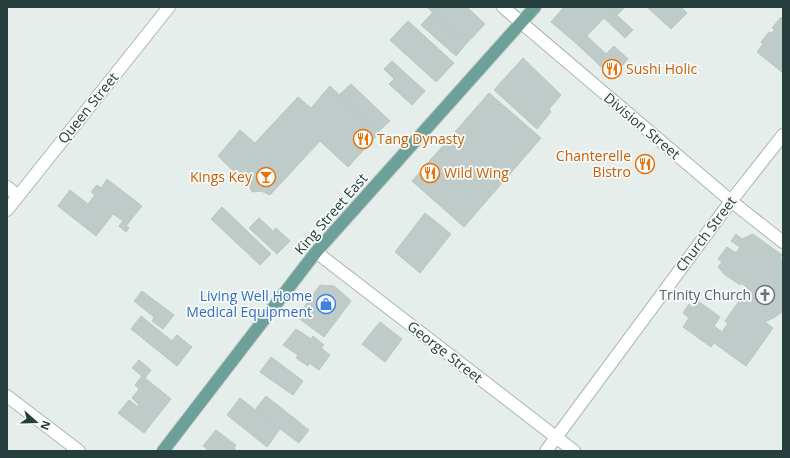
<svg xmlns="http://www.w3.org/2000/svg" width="790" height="458" font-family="'Open Sans',sans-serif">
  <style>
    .building { fill: #becbc8; stroke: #b8c7c3 }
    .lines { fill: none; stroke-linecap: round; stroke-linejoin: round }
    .street-casing { stroke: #a9b6b3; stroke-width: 14 }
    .primary-casing { stroke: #c2c9c8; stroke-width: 14 }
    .street { stroke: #fff; stroke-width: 12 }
    .primary { stroke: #6ea09a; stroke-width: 12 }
    .labels { text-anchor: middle; stroke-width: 3.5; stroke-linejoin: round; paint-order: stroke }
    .food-label { font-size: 14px; fill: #c56008; stroke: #f6faf9; text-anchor: start }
    .street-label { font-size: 14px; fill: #263f3c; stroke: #f6faf9 }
    .worship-label { font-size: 14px; fill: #5b616d; stroke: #f6faf9; text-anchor: end }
    .shop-label { font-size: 14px; fill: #366cbe; stroke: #f6faf9; text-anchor: end }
  </style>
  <rect width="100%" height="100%" fill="#e6eeeb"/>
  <!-- building -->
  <g class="building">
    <path d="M 427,7 L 467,7 L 485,24 L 466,44 Z"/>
    <path d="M 564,7 L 608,7 L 633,30 L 625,38 L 604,18 L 578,45 L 551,22 Z"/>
    <path d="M 608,7 L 625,7 L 617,15 Z"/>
    <path d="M 647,7 L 681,7 L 687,13 L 671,29 Z"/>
    <path d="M 433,12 L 466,44 L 456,56 L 421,25 Z"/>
    <path d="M 781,17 L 783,19 L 783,73 L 757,52 L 763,44 L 761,42 L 769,32 L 771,33 L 775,30 L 772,28 Z"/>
    <path d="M 408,21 L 454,63 L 436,82 L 390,40 Z"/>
    <path d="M 587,36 L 606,54 L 614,46 L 628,59 L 612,77 L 578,45 Z"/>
    <path d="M 523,58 L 561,95 L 549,109 L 551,112 L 537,129 L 494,90 Z"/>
    <path d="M 392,61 L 425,91 L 412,105 L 389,84 L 394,79 L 384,69 Z"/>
    <path d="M 351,84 L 390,121 L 378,132 L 339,95 Z"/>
    <path d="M 330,86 L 379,133 L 348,167 L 320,141 L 270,195 L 261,191 L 252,192 L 250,187 L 218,156 L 240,130 L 255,143 L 298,97 L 311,108 Z"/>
    <path d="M 489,93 L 541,138 L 464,227 L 412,181 Z"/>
    <path d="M 107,179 L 142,206 L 126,226 L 129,228 L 126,232 L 119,226 L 123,221 L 113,214 L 96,236 L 58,206 L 70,190 L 88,204 L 95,195 L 91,192 L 97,185 L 101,188 Z"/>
    <path d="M 222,207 L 271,254 L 260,265 L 211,219 Z"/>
    <path d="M 425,213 L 451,234 L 420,273 L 395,252 Z"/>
    <path d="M 259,218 L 273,231 L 276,228 L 290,241 L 277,254 L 249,228 Z"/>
    <path d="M 736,234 L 742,239 L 753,234 L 782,255 L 780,258 L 783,260 L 783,311 L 775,317 L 765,322 L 773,328 L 746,366 L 714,343 L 711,347 L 683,327 L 689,318 L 683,313 L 689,304 L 693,308 L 698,301 L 720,317 L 714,326 L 722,332 L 728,323 L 725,321 L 739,301 L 741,303 L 750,290 L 741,283 L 740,285 L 724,274 L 718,267 L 722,262 L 718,259 L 727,247 L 736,253 L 740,247 L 731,241 Z"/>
    <path d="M 320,285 L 334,286 L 351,301 L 324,337 L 297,317 Z"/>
    <path d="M 142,291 L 174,315 L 163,329 L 152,321 L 154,317 L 134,301 Z"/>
    <path d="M 141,316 L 172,341 L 177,335 L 192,347 L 177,366 L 131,329 Z"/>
    <path d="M 380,322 L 402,339 L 385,362 L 362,344 Z"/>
    <path d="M 296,329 L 311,339 L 313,336 L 324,345 L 321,348 L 330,355 L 319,370 L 309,363 L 308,366 L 296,358 L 298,355 L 283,345 Z"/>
    <path d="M 271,357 L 303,381 L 293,395 L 260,372 Z"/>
    <path d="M 139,360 L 151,370 L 145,378 L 171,399 L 144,433 L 118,413 L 129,400 L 138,407 L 139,405 L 132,398 L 139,389 L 135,385 L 142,376 L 132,368 Z"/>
    <path d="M 266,396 L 309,430 L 299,443 L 255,410 Z"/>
    <path d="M 240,398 L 280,429 L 267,447 L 227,415 Z"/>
    <path d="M 216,430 L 236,445 L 234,448 L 237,451 L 209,451 L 203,446 Z"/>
  </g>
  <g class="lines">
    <!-- street casing -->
    <g class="street-casing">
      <g id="street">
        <path d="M 503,7 L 731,201 L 783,242"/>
        <path d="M 7,187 L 18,196"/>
        <path d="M 7,210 L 169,7"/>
        <path d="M 316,252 L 574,451"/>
        <path d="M 7,396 L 79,451"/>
        <path d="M 546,451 L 731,201 L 783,135"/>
      </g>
    </g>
    <!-- primary casing -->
    <g class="primary-casing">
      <path id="primary" d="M 163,451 L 316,252 L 535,7"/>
    </g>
    <!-- street -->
    <use href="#street" class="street"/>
    <!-- primary -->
    <use href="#primary" class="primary"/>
  </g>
  <!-- icons -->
  <defs>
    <g id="restaurant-ring" transform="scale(1)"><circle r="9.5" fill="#f6faf9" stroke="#e8710a" stroke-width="1.5"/><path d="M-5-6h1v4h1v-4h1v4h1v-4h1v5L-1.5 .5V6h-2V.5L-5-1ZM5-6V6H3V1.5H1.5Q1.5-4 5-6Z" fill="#e8710a"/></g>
    <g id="bar-ring" transform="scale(1)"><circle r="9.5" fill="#f6faf9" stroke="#e8710a" stroke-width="1.5"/><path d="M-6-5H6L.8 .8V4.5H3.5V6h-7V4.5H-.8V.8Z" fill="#e8710a"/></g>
    <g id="church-ring" transform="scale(1)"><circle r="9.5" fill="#f6faf9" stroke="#6b7280" stroke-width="1.5"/><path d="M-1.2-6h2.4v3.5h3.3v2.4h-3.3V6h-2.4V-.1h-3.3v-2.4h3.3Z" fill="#6b7280"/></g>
    <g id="shop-ring" transform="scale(1)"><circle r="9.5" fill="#f6faf9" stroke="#3f7fe0" stroke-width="1.5"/><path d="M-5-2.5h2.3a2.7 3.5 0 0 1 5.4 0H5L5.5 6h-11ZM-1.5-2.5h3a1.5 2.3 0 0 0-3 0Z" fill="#3f7fe0"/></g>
  </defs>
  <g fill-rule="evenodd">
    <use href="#restaurant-ring" x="612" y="69"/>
    <use href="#restaurant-ring" x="363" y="139"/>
    <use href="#restaurant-ring" x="645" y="164"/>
    <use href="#restaurant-ring" x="430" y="173"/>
    <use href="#bar-ring" x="266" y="177"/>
    <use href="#church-ring" x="765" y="295"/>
    <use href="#shop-ring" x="326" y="304"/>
  </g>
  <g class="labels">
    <!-- food labels -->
    <g class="food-label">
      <text x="626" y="74">Sushi Holic</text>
      <text x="377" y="144">Tang Dynasty</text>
      <text x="631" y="161" text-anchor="end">Chanterelle<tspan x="631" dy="16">Bistro</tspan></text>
      <text x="444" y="178">Wild Wing</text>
      <text x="252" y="182" text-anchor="end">Kings Key</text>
    </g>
    <!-- street labels -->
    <g class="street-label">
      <text transform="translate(88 108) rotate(-51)" y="5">Queen Street</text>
      <text transform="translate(642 126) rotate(40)" y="5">Division Street</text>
      <text transform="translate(331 214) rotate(-49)" y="5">King Street East</text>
      <text transform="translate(706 234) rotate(-53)" y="5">Church Street</text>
      <text transform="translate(445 352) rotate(38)" y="5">George Street</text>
    </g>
    <!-- worship labels -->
    <g class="worship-label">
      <text x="751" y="300">Trinity Church</text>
    </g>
    <!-- shop labels -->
    <g class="shop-label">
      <text x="312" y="301">Living Well Home<tspan x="312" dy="16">Medical Equipment</tspan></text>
    </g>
  </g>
  <!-- border -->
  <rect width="790" height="458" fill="none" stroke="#263f3c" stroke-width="16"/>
  <!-- north arrow -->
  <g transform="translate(36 422) rotate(110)" stroke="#f6faf9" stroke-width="3" paint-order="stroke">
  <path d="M0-3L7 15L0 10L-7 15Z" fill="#263f3c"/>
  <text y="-6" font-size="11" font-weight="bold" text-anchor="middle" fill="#263f3c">N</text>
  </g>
</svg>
